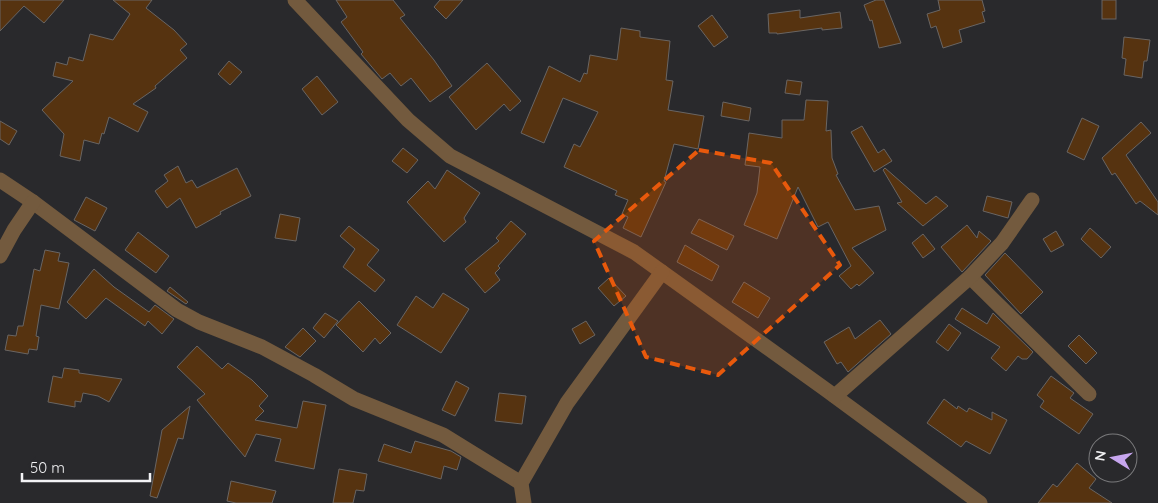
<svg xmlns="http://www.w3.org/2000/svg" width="1158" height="503" font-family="Quicksand,sans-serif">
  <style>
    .building { fill: #563310; stroke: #696563 }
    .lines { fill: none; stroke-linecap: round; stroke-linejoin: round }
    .street { stroke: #735a3e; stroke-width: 15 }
    .marked { fill: #e8590c; fill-opacity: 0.2; stroke: #e8590c; stroke-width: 4; stroke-dasharray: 10 6; stroke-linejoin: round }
  </style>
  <rect width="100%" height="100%" fill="#29292c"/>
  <!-- building -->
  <g class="building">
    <path d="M 0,0 L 64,0 L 44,23 L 24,6 L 0,31 Z"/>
    <path d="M 113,0 L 152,0 L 146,8 L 174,30 L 187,44 L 180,50 L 187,58 L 155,86 L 156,88 L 133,104 L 148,112 L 138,132 L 109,117 L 104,134 L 102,133 L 99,144 L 84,140 L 80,161 L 60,156 L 64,134 L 42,110 L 73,81 L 53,76 L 56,62 L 67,65 L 69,57 L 83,61 L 90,34 L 113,40 L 130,14 Z"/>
    <path d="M 336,0 L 393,0 L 405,15 L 400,18 L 434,60 L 452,86 L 430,102 L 411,78 L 401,86 L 390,73 L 382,79 L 361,54 L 363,52 L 341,22 L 347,17 Z"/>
    <path d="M 440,0 L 463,0 L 446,19 L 434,7 Z"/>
    <path d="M 876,0 L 884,0 L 901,43 L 879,48 L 872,20 L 870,21 L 864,5 Z"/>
    <path d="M 938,0 L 982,0 L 985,11 L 982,12 L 985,22 L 959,30 L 962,42 L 943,48 L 936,26 L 931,28 L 927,14 L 940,10 Z"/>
    <rect x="1102" y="0" width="14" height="19"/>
    <path d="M 800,10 L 800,18 L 840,12 L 842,28 L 822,30 L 822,28 L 777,34 L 777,33 L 769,33 L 768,14 Z"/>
    <path d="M 712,15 L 728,37 L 714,47 L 698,26 Z"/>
    <path d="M 621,28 L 640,31 L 640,37 L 670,41 L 666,80 L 673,81 L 668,110 L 704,116 L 698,149 L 674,144 L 664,181 L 666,182 L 641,237 L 623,228 L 628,217 L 622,214 L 628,200 L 615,195 L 617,191 L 564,167 L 574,144 L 580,147 L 598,112 L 563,98 L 544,143 L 521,133 L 549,66 L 580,82 L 584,73 L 587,74 L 590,55 L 617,60 Z"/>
    <path d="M 1124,37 L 1150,40 L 1147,61 L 1144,61 L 1142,78 L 1124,75 L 1126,59 L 1122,58 Z"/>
    <path d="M 229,61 L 242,72 L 230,85 L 218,74 Z"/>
    <path d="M 487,63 L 521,101 L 510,111 L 504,104 L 476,130 L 449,97 Z"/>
    <path d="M 317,76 L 338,102 L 322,115 L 302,89 Z"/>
    <path d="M 787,80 L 802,82 L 800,95 L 785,93 Z"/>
    <path d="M 806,100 L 828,101 L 826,131 L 831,130 L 832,158 L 838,174 L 836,175 L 855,210 L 879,206 L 886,230 L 852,248 L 874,273 L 859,286 L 857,284 L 851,289 L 839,276 L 851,266 L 828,222 L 818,227 L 798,187 L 777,239 L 744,225 L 757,193 L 760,167 L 745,165 L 749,133 L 782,138 L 782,120 L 804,120 Z"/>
    <path d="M 723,102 L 751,108 L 749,121 L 721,116 Z"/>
    <path d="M 1082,118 L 1099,126 L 1084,160 L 1067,152 Z"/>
    <path d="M 0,121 L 17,131 L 9,145 L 0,139 Z"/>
    <path d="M 1141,122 L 1151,133 L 1126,155 L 1158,202 L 1158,215 L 1140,201 L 1136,204 L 1115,173 L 1112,175 L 1102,158 Z"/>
    <path d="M 862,126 L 878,153 L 884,149 L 892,161 L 874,172 L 851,132 Z"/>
    <path d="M 403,148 L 418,160 L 407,173 L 392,161 Z"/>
    <path d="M 178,166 L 186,183 L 192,180 L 197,188 L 237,168 L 251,196 L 220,212 L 221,214 L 196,228 L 180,198 L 167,208 L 155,191 L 168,181 L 164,175 Z"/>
    <path d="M 885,168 L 926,204 L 936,196 L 948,206 L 923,226 L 897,203 L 902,202 L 883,170 Z"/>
    <path d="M 447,170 L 480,193 L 464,218 L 466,222 L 444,242 L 407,202 L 428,181 L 435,189 Z"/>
    <path d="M 987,196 L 1012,202 L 1008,218 L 983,211 Z"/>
    <path d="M 86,197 L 107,208 L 95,231 L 74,220 Z"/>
    <path d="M 280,214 L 300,218 L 296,241 L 275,238 Z"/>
    <path d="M 699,219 L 734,236 L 727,250 L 691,233 Z"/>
    <path d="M 511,221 L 526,234 L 498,266 L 500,268 L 495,273 L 500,280 L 485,293 L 465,269 L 499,241 L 496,238 Z"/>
    <path d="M 967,225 L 977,238 L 979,231 L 991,241 L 962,272 L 941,247 Z"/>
    <path d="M 349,226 L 379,250 L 367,265 L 385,280 L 375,292 L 343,267 L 355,249 L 340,236 Z"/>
    <path d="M 1090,228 L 1111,247 L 1101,258 L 1081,239 Z"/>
    <path d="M 1056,231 L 1064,245 L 1051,252 L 1043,239 Z"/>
    <path d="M 138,232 L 169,256 L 156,273 L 125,250 Z"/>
    <path d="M 923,234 L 935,249 L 923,258 L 912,243 Z"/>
    <path d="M 685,245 L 719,266 L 712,281 L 677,262 Z"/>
    <path d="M 45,250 L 60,253 L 58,261 L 69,263 L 59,309 L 41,305 L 36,336 L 39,337 L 37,350 L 29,349 L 28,354 L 5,350 L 8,335 L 16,336 L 18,326 L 23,326 L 34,269 L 40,271 Z"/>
    <path d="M 1005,253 L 1043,292 L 1021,314 L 985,275 Z"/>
    <path d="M 94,269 L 114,287 L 149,312 L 155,305 L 174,319 L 162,334 L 148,321 L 145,326 L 106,298 L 86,319 L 67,302 Z"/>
    <path d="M 609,278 L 626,296 L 614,306 L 598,288 Z"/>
    <path d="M 744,282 L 770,298 L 758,318 L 732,302 Z"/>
    <path d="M 170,287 L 188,302 L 186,304 L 167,291 Z"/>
    <path d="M 443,293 L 469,309 L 441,353 L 397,325 L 416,296 L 433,308 Z"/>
    <path d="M 359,301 L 391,333 L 380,344 L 375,338 L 363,352 L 336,325 Z"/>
    <path d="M 962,308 L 987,324 L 993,313 L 1033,352 L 1027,359 L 1022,359 L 1018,356 L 1006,371 L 991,358 L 1000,347 L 955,319 Z"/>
    <path d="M 325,313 L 338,321 L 324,338 L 313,328 Z"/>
    <path d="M 880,320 L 891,334 L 848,372 L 841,362 L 837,364 L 824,342 L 849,327 L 855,339 Z"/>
    <path d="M 586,321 L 595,335 L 580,344 L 572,329 Z"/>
    <path d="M 949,324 L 961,333 L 948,351 L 936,342 Z"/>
    <path d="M 303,328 L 316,341 L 300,357 L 285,347 Z"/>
    <path d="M 1079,335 L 1097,353 L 1086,364 L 1068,346 Z"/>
    <path d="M 197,346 L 222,369 L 228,363 L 252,380 L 268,396 L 259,406 L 264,411 L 255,420 L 297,428 L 303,401 L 326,405 L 314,469 L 275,461 L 281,439 L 256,434 L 245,457 L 197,400 L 205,394 L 177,367 Z"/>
    <path d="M 64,368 L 79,370 L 79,373 L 122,379 L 109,402 L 98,396 L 83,393 L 81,402 L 75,401 L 75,407 L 48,402 L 53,376 L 62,378 Z"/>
    <path d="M 1051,376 L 1074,393 L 1070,398 L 1093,414 L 1079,434 L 1040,407 L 1044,401 L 1037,395 Z"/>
    <path d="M 456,381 L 469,388 L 455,416 L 442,410 Z"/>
    <path d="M 499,393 L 526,396 L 522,424 L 495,421 Z"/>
    <path d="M 944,399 L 957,409 L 958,406 L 967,412 L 969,408 L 992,420 L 992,412 L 1007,420 L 990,454 L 966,441 L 961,447 L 927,423 Z"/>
    <path d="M 190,406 L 183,439 L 178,438 L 157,498 L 150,496 L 162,430 Z"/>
    <path d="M 415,441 L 451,451 L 461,457 L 457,470 L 444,466 L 441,479 L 378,461 L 384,444 L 411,453 Z"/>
    <path d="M 1077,463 L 1096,479 L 1089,488 L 1112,503 L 1038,503 L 1053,484 L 1057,487 Z"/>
    <path d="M 339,469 L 367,474 L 364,491 L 356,490 L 353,503 L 333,503 Z"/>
    <path d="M 231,481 L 276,491 L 272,503 L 236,503 L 227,501 Z"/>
  </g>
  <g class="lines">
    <!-- street -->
    <g class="street">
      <path d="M 295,0 L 408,120 L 450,156 L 634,252 L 825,389 L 980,503"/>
      <path d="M 0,180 L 33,202 L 177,310 L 199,322 L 262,347 L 314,375 L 354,399 L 443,435 L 521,483"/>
      <path d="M 0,256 L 14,230 L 33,202"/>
      <path d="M 970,277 L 1089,394"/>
      <path d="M 835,396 L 970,277 L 1002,243 L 1032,200"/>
      <path d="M 524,503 L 521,483 L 567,403 L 662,272"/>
    </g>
  </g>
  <!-- marked area -->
  <path class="marked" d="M 699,150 L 771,163 L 840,265 L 718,375 L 646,357 L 594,241 Z"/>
  <!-- north arrow -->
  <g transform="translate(1113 458) rotate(280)"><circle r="24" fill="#29292c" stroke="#7a7a7c"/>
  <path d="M0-4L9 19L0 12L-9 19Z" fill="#c7a6ef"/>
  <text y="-8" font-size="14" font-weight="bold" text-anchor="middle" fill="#f3f3f5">N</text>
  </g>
  <!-- scale -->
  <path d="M22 473v8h128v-8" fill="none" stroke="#f3f3f5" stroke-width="2.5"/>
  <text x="30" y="473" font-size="15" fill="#f3f3f5" stroke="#29292c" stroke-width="4" paint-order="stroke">50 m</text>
</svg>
